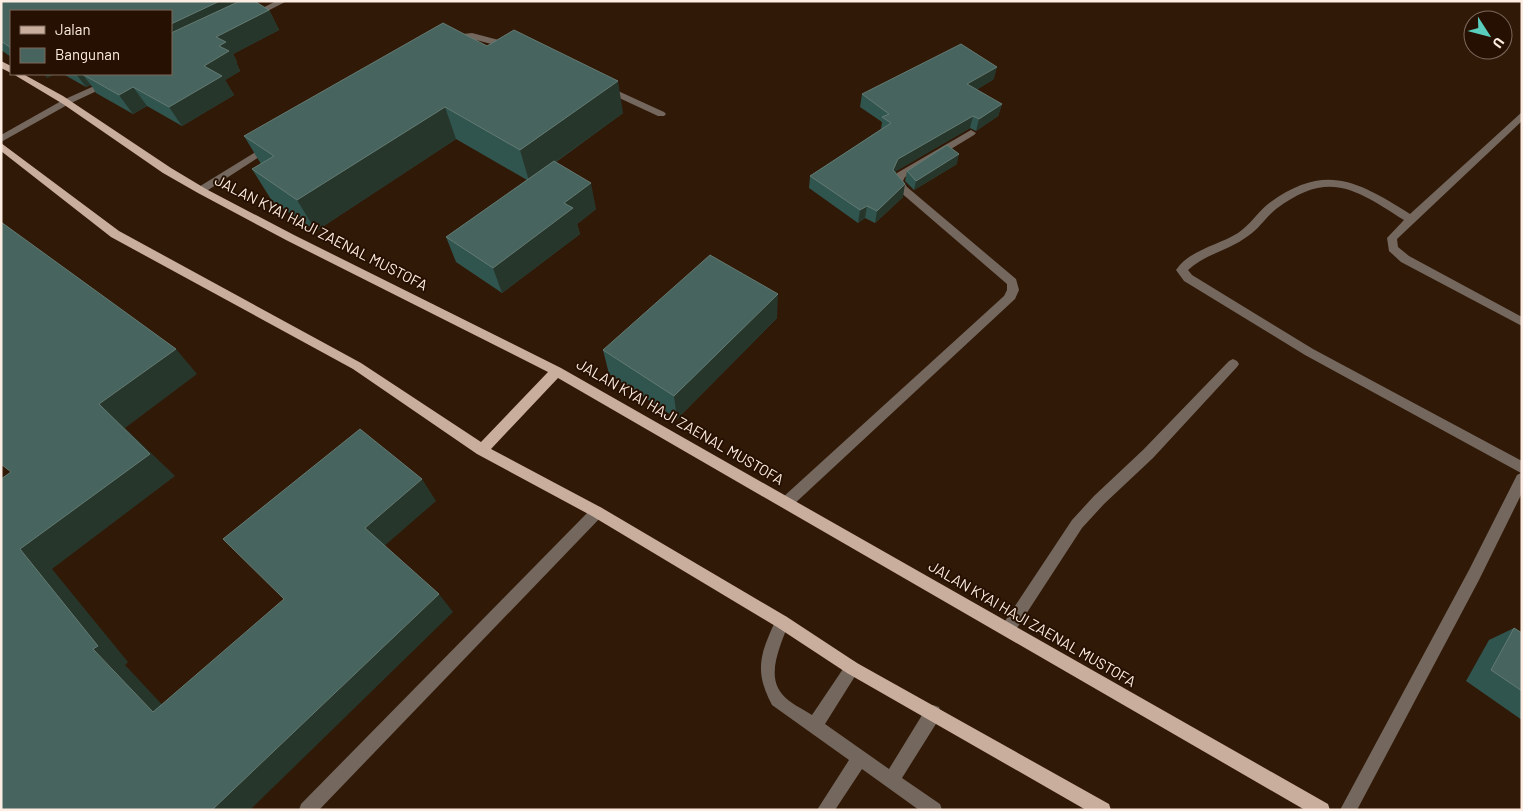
<svg xmlns="http://www.w3.org/2000/svg" width="1523" height="811" font-family="Barlow,sans-serif">
  <style>
    .lines { fill: none; stroke-linecap: round; stroke-linejoin: round }
    .lane { fill: #74675e; fill-rule: evenodd }
    .street { fill: #74675e; fill-rule: evenodd }
    .primary { fill: #caae9d; fill-rule: evenodd }
    .wall { fill: #30544e }
    .shaded-wall { fill: #27362b }
    .building { fill: #47655e; stroke: #637a73 }
    .labels { text-anchor: middle; stroke-width: 4; stroke-linejoin: round; paint-order: stroke }
    .street-label { font-size: 15px; fill: #feede2; stroke: #261001 }
  </style>
  <rect width="100%" height="100%" fill="#311907"/>
  <g class="lines">
    <!-- lane -->
    <g class="lane">
      <path d="M 472,33 L 514,44 L 515,46 L 511,49 L 472,39 L 453,41 L 449,38 L 453,35 Z"/>
      <path d="M 605,85 L 664,112 L 666,114 L 664,116 L 658,116 L 602,90 L 602,86 Z"/>
      <path d="M 270,143 L 275,146 L 273,148 L 205,192 L 197,192 L 197,188 Z"/>
      <path d="M 597,506 L 602,508 L 604,512 L 602,516 L 319,810 L 299,810 L 301,804 L 592,508 Z"/>
      <path d="M 782,615 L 787,617 L 789,622 C 782,643 765,674 782,694 C 789,703 803,709 812,715 L 847,663 L 852,660 L 857,663 L 860,668 L 857,673 L 825,724 L 889,769 L 927,707 L 933,705 L 939,707 L 941,713 L 939,719 L 902,778 L 940,804 L 942,810 L 919,810 L 862,769 L 835,810 L 817,810 L 849,760 L 772,705 C 753,669 761,653 777,617 Z"/>
    </g>
    <!-- street -->
    <g class="street">
      <path d="M 276,1 L 287,1 L 256,17 L 249,15 Z"/>
      <path d="M 121,74 L 133,74 L 69,104 L 1,142 L 1,135 L 63,100 Z"/>
      <path d="M 1522,112 L 1522,121 L 1397,239 L 1398,247 L 1409,256 L 1522,317 L 1522,326 L 1401,262 L 1389,251 L 1387,238 L 1404,220 C 1355,189 1329,169 1276,209 C 1266,217 1259,229 1248,236 C 1230,250 1205,254 1188,270 L 1192,275 L 1313,349 L 1522,461 L 1522,493 L 1479,580 L 1357,810 L 1340,810 L 1469,570 L 1517,475 L 1521,473 L 1305,355 L 1184,281 L 1176,270 C 1189,250 1219,245 1238,233 C 1250,225 1257,213 1268,204 C 1325,162 1357,181 1410,214 Z"/>
      <path d="M 971,130 L 976,133 L 974,135 L 905,177 L 903,181 L 907,187 L 1016,279 L 1019,290 L 1015,299 L 792,506 L 787,508 L 782,506 L 780,502 L 782,498 L 1004,296 L 1007,290 L 1007,284 L 899,191 L 893,181 L 897,173 Z"/>
      <path d="M 1233,359 L 1237,361 L 1239,364 L 1237,367 L 1153,458 L 1104,504 L 1082,528 L 1013,634 L 1008,636 L 1003,634 L 1001,629 L 1003,624 L 1072,520 L 1094,496 L 1143,450 L 1229,361 Z"/>
    </g>
    <!-- primary -->
    <g class="primary">
      <path d="M 1,61 L 11,66 L 11,73 L 1,68 Z"/>
      <path d="M 13,74 L 23,74 L 63,96 L 171,168 L 206,189 L 294,235 L 561,368 L 1328,804 L 1330,810 L 1305,810 L 558,378 L 491,449 L 602,508 L 787,617 L 857,663 L 1109,804 L 1111,810 L 1086,810 L 847,673 L 777,627 L 592,516 L 477,454 L 353,369 L 111,237 L 1,151 L 1,143 L 119,231 L 361,363 L 481,442 L 548,372 L 286,240 L 198,193 L 163,173 L 63,104 Z"/>
    </g>
  </g>
  <!-- wall -->
  <g class="wall">
    <path d="M 1,1 L 269,10 L 279,30 L 233,54 L 237,62 L 236,62 L 240,71 L 225,80 L 234,95 L 182,126 L 147,106 L 133,114 L 96,93 L 91,85 L 86,87 L 63,74 L 171,74 L 171,11 L 11,11 L 11,57 L 1,50 Z"/>
    <path d="M 487,46 L 623,113 L 556,162 L 596,209 L 577,224 L 580,234 L 502,293 L 456,262 L 446,237 L 527,180 L 456,139 L 316,231 L 272,201 L 252,169 L 261,164 L 244,136 Z"/>
    <path d="M 994,79 L 976,90 L 1002,104 L 998,116 L 976,131 L 970,128 L 896,171 L 896,172 L 903,197 L 875,223 L 865,218 L 858,223 L 809,188 L 810,176 L 881,129 L 882,122 L 860,107 L 862,94 Z"/>
    <path d="M 957,164 L 914,190 L 905,181 L 907,171 Z"/>
    <path d="M 777,318 L 677,419 L 609,374 L 603,350 Z"/>
    <path d="M 1514,628 L 1522,633 L 1522,720 L 1466,681 L 1489,640 Z"/>
  </g>
  <!-- shaded-wall -->
  <g class="shaded-wall">
    <path d="M 220,1 L 243,1 L 171,49 L 171,24 Z"/>
    <path d="M 269,10 L 279,30 L 233,54 L 237,62 L 236,62 L 240,71 L 225,80 L 234,95 L 182,126 L 169,107 L 204,66 L 219,46 L 216,37 Z"/>
    <path d="M 997,67 L 994,79 L 964,97 L 967,84 Z"/>
    <path d="M 44,74 L 56,74 L 47,78 Z"/>
    <path d="M 76,74 L 82,74 L 91,85 L 86,87 Z"/>
    <path d="M 618,81 L 623,113 L 529,181 L 520,150 Z"/>
    <path d="M 133,87 L 147,106 L 133,114 L 119,95 Z"/>
    <path d="M 1002,104 L 998,116 L 976,131 L 979,119 Z"/>
    <path d="M 445,107 L 456,139 L 316,231 L 297,200 Z"/>
    <path d="M 973,116 L 970,128 L 896,171 L 891,182 L 893,170 L 898,159 Z"/>
    <path d="M 959,154 L 957,164 L 914,190 L 916,181 Z"/>
    <path d="M 591,183 L 596,209 L 577,224 L 580,234 L 502,293 L 493,268 L 564,203 Z"/>
    <path d="M 905,184 L 903,197 L 875,223 L 877,211 Z"/>
    <path d="M 867,206 L 865,218 L 858,223 L 860,210 Z"/>
    <path d="M 778,294 L 777,318 L 677,419 L 674,396 Z"/>
    <path d="M 176,349 L 197,374 L 125,428 L 175,476 L 52,569 L 128,662 L 125,665 L 182,726 L 153,712 L 93,649 L 20,549 L 99,404 Z"/>
    <path d="M 422,479 L 436,501 L 382,548 L 365,528 Z"/>
    <path d="M 439,594 L 453,612 L 250,810 L 212,810 Z"/>
  </g>
  <!-- building -->
  <g class="building">
    <path d="M 1,1 L 220,1 L 171,24 L 171,11 L 11,11 L 11,48 L 1,41 Z"/>
    <path d="M 240,1 L 254,1 L 269,10 L 216,37 L 226,42 L 219,46 L 229,51 L 204,66 L 222,76 L 169,107 L 133,87 L 119,95 L 82,74 L 171,74 L 171,33 Z"/>
    <path d="M 443,23 L 487,46 L 514,30 L 618,81 L 520,150 L 445,107 L 297,200 L 252,169 L 274,156 L 244,136 Z"/>
    <path d="M 961,44 L 997,67 L 967,84 L 1002,104 L 979,119 L 973,116 L 898,159 L 893,170 L 905,184 L 877,211 L 867,206 L 860,210 L 810,176 L 891,123 L 882,117 L 889,114 L 862,94 Z"/>
    <path d="M 947,145 L 959,154 L 916,181 L 907,171 Z"/>
    <path d="M 554,161 L 591,183 L 564,203 L 573,208 L 493,268 L 446,237 Z"/>
    <path d="M 1,222 L 176,349 L 99,404 L 150,454 L 20,549 L 98,646 L 93,649 L 153,712 L 284,599 L 223,539 L 360,429 L 422,479 L 365,528 L 439,594 L 212,810 L 1,810 L 1,479 L 11,472 L 1,464 Z"/>
    <path d="M 710,255 L 778,294 L 674,396 L 603,350 Z"/>
    <path d="M 1514,628 L 1522,633 L 1522,691 L 1491,670 Z"/>
  </g>
  <g class="labels">
    <!-- street labels -->
    <g class="street-label">
      <text transform="translate(321 233) rotate(27)" y="5">JALAN KYAI HAJI ZAENAL MUSTOFA</text>
      <text transform="translate(680 422) rotate(30)" y="5">JALAN KYAI HAJI ZAENAL MUSTOFA</text>
      <text transform="translate(1032 624) rotate(30)" y="5">JALAN KYAI HAJI ZAENAL MUSTOFA</text>
    </g>
  </g>
  <!-- border -->
  <rect width="1523" height="811" fill="none" stroke="#feede2" stroke-width="5"/>
  <!-- legend -->
  <rect x="10" y="10" width="162" height="65" fill="#261001" stroke="#7c685b"/>
  <rect x="20" y="26" width="25" height="8" fill="#caae9d" stroke="#7c685b"/>
  <text x="55" y="35" font-size="15" fill="#feede2">Jalan</text>
  <rect x="20" y="48" width="25" height="15" fill="#47655e" stroke="#7c685b"/>
  <text x="55" y="60" font-size="15" fill="#feede2">Bangunan</text>
  <!-- north arrow -->
  <g transform="translate(1488 35) rotate(126)"><circle r="24" fill="#261001" stroke="#7c685b"/>
  <path d="M0-4L9 19L0 12L-9 19Z" fill="#5acebd"/>
  <text y="-8" font-size="14" font-weight="bold" text-anchor="middle" fill="#feede2">U</text>
  </g>
</svg>
